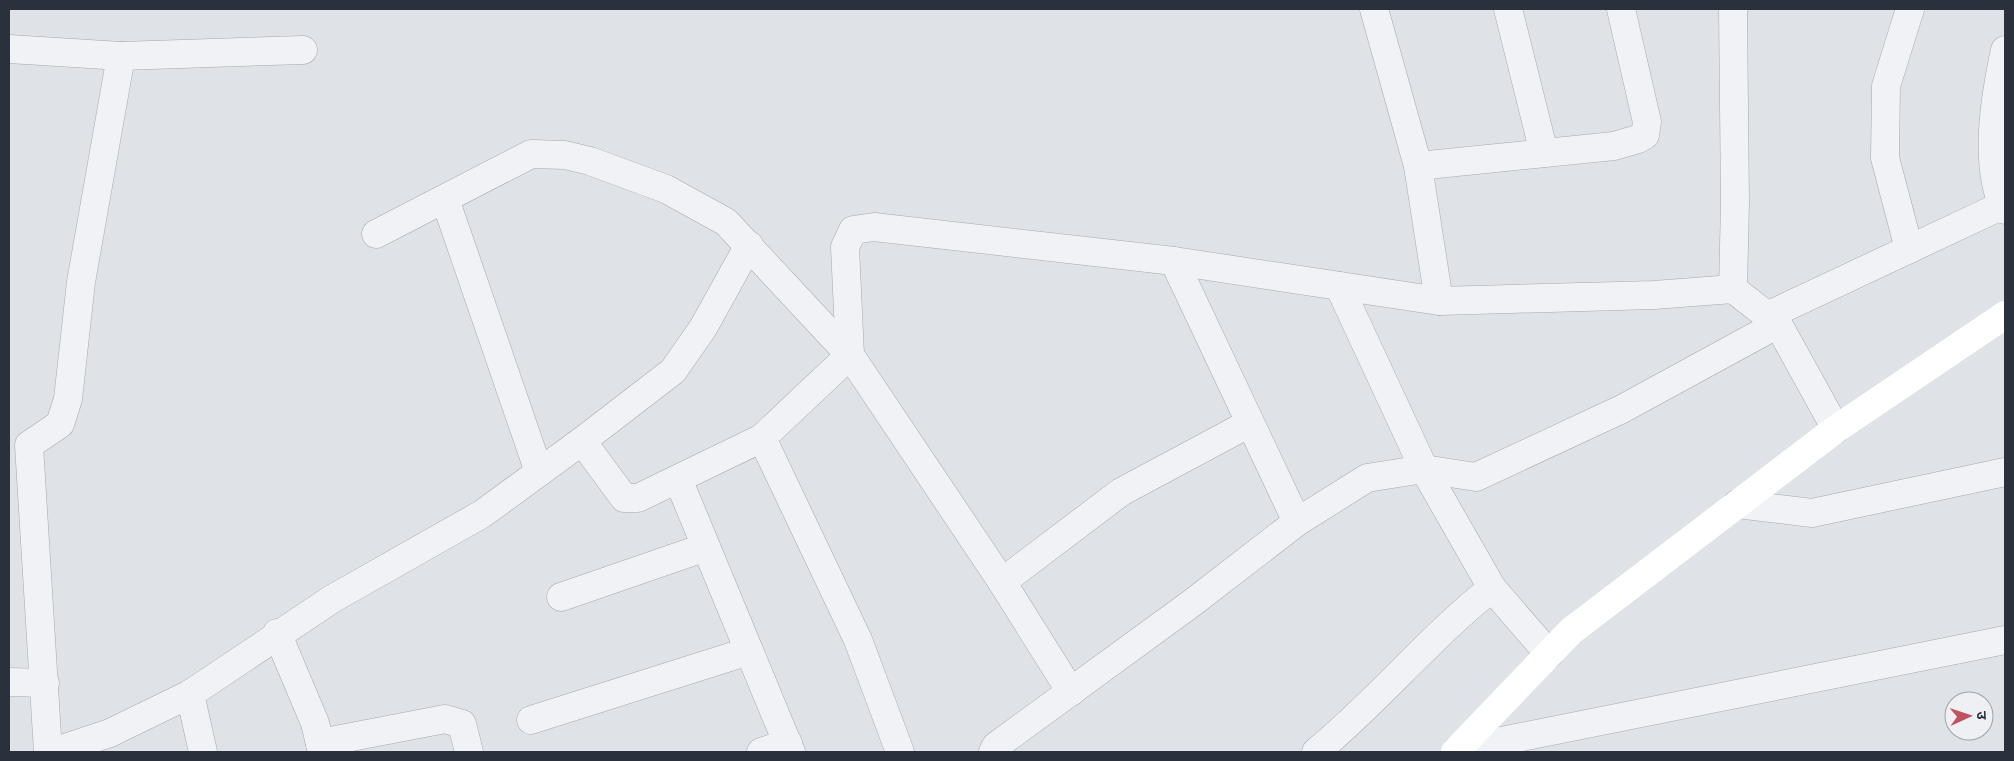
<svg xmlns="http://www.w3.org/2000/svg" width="2014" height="761" font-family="'Fira Sans Condensed','Noto Sans Devanagari',sans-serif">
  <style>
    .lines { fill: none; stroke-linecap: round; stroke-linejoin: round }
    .street-casing { stroke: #a5a9b0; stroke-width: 29 }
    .street { stroke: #f1f2f5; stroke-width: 28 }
    .secondary { stroke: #fff; stroke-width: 28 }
  </style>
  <rect width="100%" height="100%" fill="#dfe2e6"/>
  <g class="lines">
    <!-- street casing -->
    <g class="street-casing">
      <g id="street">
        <path d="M 1374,9 L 1418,166 L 1439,301"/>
        <path d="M 1508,9 L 1544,153"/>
        <path d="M 1733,9 L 1735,203 L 1733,289"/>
        <path d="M 9,49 L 121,56 L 303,50"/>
        <path d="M 2005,50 C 1995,96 1983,166 2005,210"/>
        <path d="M 1418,166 L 1614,146 L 1638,139 L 1645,135 L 1647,122 L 1621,9"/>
        <path d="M 445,199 L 539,472"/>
        <path d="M 376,234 L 531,154 L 565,155 L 590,161 L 666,189 L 726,222 L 850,355 L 1002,582 L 1071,692"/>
        <path d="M 1909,249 L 1885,158 L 1886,86 L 1910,9"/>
        <path d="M 1174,261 L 1297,522"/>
        <path d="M 1339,286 L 1424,469 L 1492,588"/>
        <path d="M 1767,316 L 2003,205"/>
        <path d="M 762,438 L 858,640 L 900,752"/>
        <path d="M 582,441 L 673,371 L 703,328 L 749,245"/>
        <path d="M 678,479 L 791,752"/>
        <path d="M 1737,504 L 1812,513 L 2005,472"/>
        <path d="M 1002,582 L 1121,492 L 1250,423"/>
        <path d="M 561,597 L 706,547"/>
        <path d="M 277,633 L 315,723 L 322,752"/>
        <path d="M 9,682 L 45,683"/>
        <path d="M 190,694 L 203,752"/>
        <path d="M 531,720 L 749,651"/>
        <path d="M 320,743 L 445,719 L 462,724 L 469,752"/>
        <path d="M 1457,750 L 2005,640"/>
        <path d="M 48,752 L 29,445 L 60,424 L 68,399 L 81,282 L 121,56"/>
        <path d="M 53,752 L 110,733 L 190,694 L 332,599 L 482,514 L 582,441 L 624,498 L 638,498 L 762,438 L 850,355 L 845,247 L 853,230 L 874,227 L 1174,261 L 1439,301 L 1654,295 L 1733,289 L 1778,324 L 1836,429"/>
        <path d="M 761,752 L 788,743"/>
        <path d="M 993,752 L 996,746 L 1192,603 L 1297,522 L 1367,478 L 1424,469 L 1476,477 L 1622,409 L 1778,324"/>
        <path d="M 1316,752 C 1378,701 1429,638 1492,588 L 1549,654"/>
      </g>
    </g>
    <!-- street -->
    <use href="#street" class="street"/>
    <!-- secondary -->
    <path class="secondary" d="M 1455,752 L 1571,631 L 1836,429 L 2005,315"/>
  </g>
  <!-- border -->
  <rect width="2014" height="761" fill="none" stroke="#2a303c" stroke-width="20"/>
  <!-- north arrow -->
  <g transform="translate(1969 716) rotate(87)"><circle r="24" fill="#eef0f4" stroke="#a0a3aa"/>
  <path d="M0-4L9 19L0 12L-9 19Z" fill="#be525e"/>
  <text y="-8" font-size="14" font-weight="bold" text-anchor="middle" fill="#2a303c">उ</text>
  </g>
</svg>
